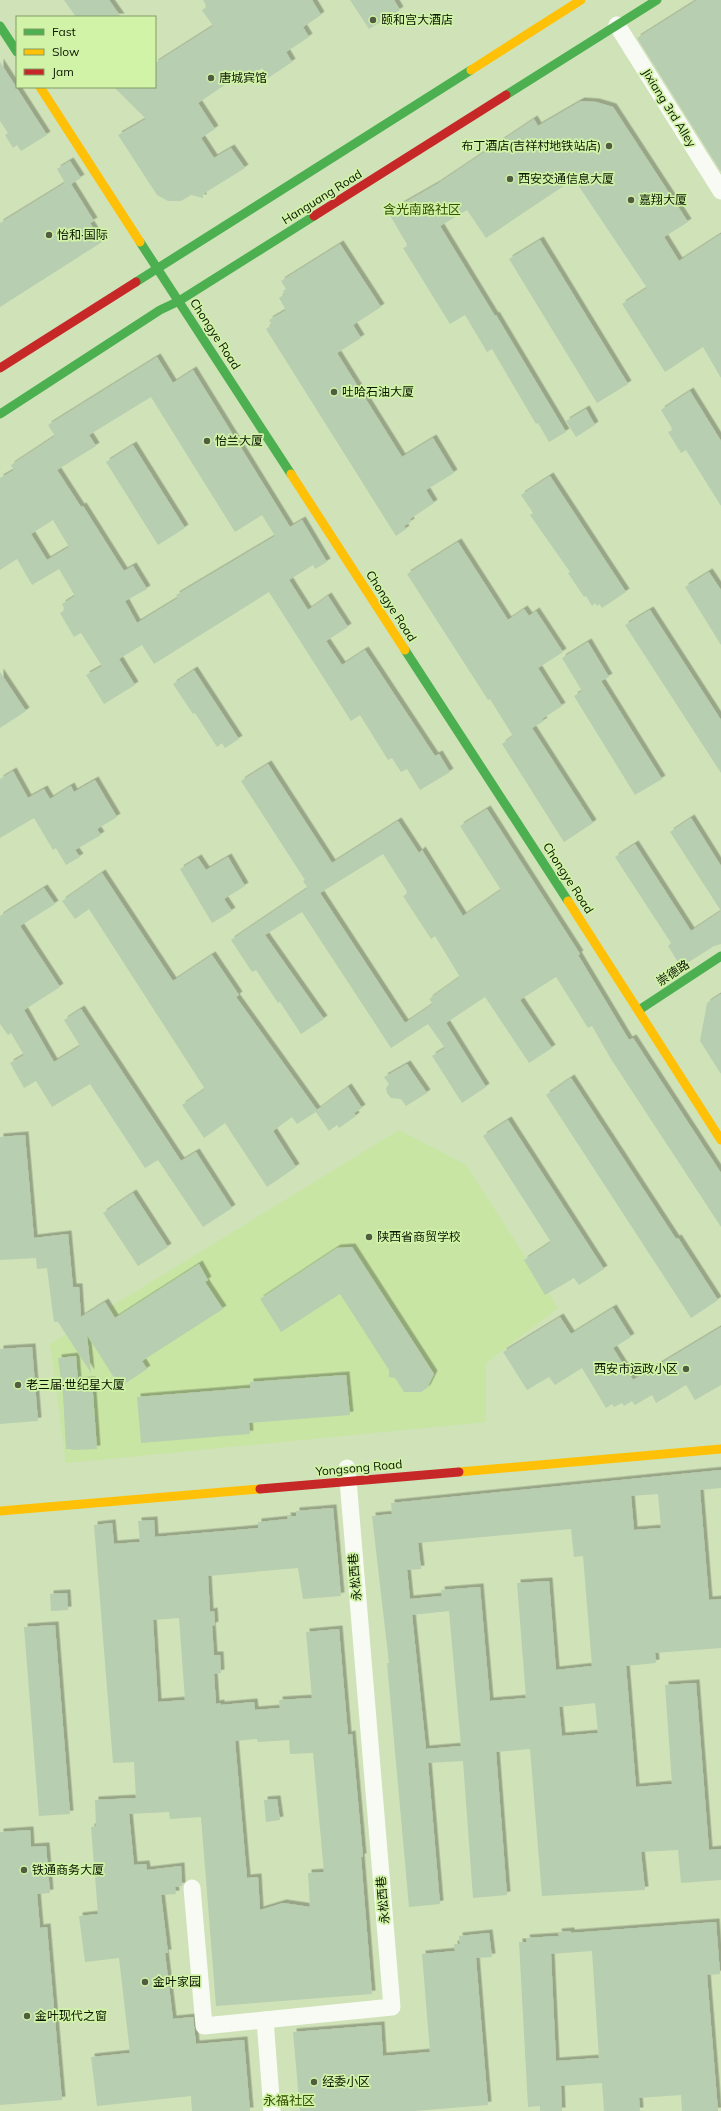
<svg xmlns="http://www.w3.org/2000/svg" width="721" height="2111" font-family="Mulish,'Noto Sans SC',sans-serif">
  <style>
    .built { fill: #c8e5a4 }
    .building { fill: #b8ceb0; fill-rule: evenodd; filter: url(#shadow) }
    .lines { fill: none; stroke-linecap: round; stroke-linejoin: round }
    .street { stroke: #f8fbf4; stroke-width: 17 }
    .fast { stroke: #4caf50; stroke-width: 9 }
    .slow { stroke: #ffc107; stroke-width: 9 }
    .jam { stroke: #c62828; stroke-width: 9 }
    .poi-dot { fill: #505d40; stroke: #d1f3a7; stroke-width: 1.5 }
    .labels { text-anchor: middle; stroke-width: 3.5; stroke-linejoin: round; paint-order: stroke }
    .poi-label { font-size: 12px; fill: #0b1600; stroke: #d1f3a7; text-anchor: start }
    .street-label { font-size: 12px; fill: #0b1600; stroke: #d1f3a7 }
    .neighbourhood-label { font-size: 13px; fill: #375100; stroke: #d1f3a7 }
  </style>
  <defs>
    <filter id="shadow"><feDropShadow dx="3.5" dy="-3.5" stdDeviation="0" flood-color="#0004"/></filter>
  </defs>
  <rect width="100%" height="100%" fill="#cfe2b8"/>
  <!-- built -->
  <path class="built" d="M 399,1130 L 466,1165 L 558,1308 L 486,1363 L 486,1422 L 66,1463 L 50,1344 Z"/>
  <!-- building -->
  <g class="building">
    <path d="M 64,0 L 109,0 L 121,17 L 76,17 Z"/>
    <path d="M 203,0 L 312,0 L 321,15 L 303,27 L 309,37 L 286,52 L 292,62 L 268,78 L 262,68 L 238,84 L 235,78 L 198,103 L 215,129 L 201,138 L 214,158 L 231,148 L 245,168 L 203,194 L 203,198 L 191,195 L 181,201 L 168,201 L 157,195 L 118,135 L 146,119 L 114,87 L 155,87 L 155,63 L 213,26 L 202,10 L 207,7 Z"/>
    <path d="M 350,0 L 394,0 L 400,10 L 369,29 Z"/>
    <path d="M 697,0 L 721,0 L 721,172 L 637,38 Z"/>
    <path d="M 0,62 L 47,135 L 21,151 L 17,145 L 13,148 L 5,135 L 8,133 L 0,121 Z"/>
    <path d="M 581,101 L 596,102 L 613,107 L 688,222 L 664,237 L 679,261 L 721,234 L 721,378 L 703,347 L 665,372 L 622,304 L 647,288 L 574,179 L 486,238 L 467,210 L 440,226 L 495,316 L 496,315 L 566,432 L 549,442 L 538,423 L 536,424 L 492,349 L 487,352 L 465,315 L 450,324 L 403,248 L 408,246 L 388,212 L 437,184 L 534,119 L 538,126 Z"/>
    <path d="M 70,161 L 81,178 L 71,184 L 94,221 L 90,223 L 102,242 L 0,307 L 0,223 L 65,183 L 57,169 Z"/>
    <path d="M 540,240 L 628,384 L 597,403 L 509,259 Z"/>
    <path d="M 340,244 L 381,307 L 353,325 L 361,338 L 337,353 L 402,457 L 433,438 L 454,473 L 426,490 L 434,503 L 410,519 L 411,522 L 404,526 L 406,529 L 396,536 L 266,329 L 272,325 L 269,320 L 286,310 L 279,298 L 285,294 L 283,291 L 286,289 L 281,281 Z"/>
    <path d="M 157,357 L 173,383 L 193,370 L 290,527 L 302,520 L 327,562 L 315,569 L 313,565 L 289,580 L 308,610 L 328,596 L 348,627 L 326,641 L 342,665 L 365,650 L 435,756 L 439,754 L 450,772 L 420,790 L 407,769 L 401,772 L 392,758 L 388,760 L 360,715 L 351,721 L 269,592 L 154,664 L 142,645 L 119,659 L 135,685 L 104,704 L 86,675 L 102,666 L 81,633 L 74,637 L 60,613 L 65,610 L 62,604 L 75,596 L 59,569 L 32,585 L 17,559 L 0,570 L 0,478 L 14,470 L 11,465 L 55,436 L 48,425 ZM 151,397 L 235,532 L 262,515 L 275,536 L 176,595 L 178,598 L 137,623 L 125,601 L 147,589 L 133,566 L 124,571 L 83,506 L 81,507 L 57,470 L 96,446 L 89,435 ZM 53,520 L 69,547 L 47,560 L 31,534 Z"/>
    <path d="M 690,391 L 721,441 L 721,506 L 686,450 L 681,453 L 668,432 L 673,430 L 661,410 Z"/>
    <path d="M 586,409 L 595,425 L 576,437 L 566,421 Z"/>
    <path d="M 133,445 L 185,528 L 158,545 L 106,462 Z"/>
    <path d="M 550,476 L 626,592 L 602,608 L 599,604 L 597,606 L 595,603 L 592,606 L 586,596 L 584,597 L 568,573 L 570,572 L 530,515 L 533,513 L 521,495 Z"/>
    <path d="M 458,542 L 508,620 L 524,609 L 529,616 L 536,611 L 563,652 L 538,668 L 562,706 L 542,719 L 544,721 L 532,728 L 593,823 L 564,842 L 502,744 L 513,736 L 490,699 L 488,700 L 407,574 Z"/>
    <path d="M 709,572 L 721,590 L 721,645 L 685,587 Z"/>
    <path d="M 650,610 L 721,720 L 721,773 L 625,625 Z"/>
    <path d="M 588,642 L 609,677 L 601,681 L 662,779 L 635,795 L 574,696 L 582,691 L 562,658 Z"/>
    <path d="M 194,670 L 239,739 L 225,748 L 222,743 L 217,747 L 195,713 L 193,714 L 173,684 Z"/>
    <path d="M 0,672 L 26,711 L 0,728 Z"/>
    <path d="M 268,764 L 332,863 L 398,821 L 419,853 L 422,850 L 463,916 L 501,890 L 460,826 L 487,809 L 580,954 L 578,955 L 629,1040 L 633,1038 L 721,1173 L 721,1227 L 611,1059 L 592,1026 L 588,1028 L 556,977 L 520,1000 L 552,1048 L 529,1063 L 485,997 L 446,1023 L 486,1087 L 462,1103 L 432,1056 L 445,1048 L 428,1024 L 391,1048 L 302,912 L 265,935 L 324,1019 L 301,1034 L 280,1002 L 278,1003 L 256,970 L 252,972 L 231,940 L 308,888 L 303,881 L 305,880 L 241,781 ZM 383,854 L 408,893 L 403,896 L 431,939 L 435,936 L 460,977 L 429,999 L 433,1004 L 405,1023 L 320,893 Z"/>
    <path d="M 13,771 L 28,798 L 44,789 L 50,799 L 71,786 L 74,792 L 95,780 L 117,817 L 97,829 L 101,835 L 75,850 L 80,857 L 66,865 L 56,848 L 53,850 L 34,818 L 0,838 L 0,779 Z"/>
    <path d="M 691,818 L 721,866 L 721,911 L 670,832 Z"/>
    <path d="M 635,844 L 691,931 L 721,911 L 721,944 L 714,946 L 681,967 L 668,946 L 671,943 L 615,857 Z"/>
    <path d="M 228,857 L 245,886 L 224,899 L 232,911 L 212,923 L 180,869 L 198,858 L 206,870 Z"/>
    <path d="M 102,873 L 173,981 L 212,955 L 239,995 L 236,997 L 317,1110 L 348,1087 L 362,1108 L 354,1113 L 356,1116 L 339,1128 L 337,1125 L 329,1131 L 316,1112 L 297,1124 L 292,1117 L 273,1131 L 296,1167 L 267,1187 L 225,1123 L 204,1138 L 182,1105 L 205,1089 L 89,909 L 75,919 L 62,901 Z"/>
    <path d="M 44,888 L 55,904 L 20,926 L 60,987 L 24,1010 L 54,1062 L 80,1046 L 64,1020 L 81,1009 L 181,1161 L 196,1152 L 232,1208 L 203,1227 L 158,1160 L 145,1168 L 90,1084 L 52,1107 L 36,1081 L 24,1088 L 10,1063 L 24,1055 L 11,1033 L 8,1035 L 0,1024 L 0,916 Z"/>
    <path d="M 721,994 L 721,1074 L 700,1041 L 707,1003 Z"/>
    <path d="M 407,1064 L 427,1093 L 406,1106 L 401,1099 L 391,1098 L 387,1093 L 386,1088 L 389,1084 L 384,1077 Z"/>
    <path d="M 571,1078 L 676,1239 L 678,1238 L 718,1300 L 691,1318 L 546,1095 Z"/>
    <path d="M 508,1120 L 604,1269 L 579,1285 L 574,1278 L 545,1295 L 524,1260 L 551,1242 L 483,1136 Z"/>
    <path d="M 25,1135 L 34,1238 L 68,1234 L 73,1287 L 79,1287 L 81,1317 L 105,1302 L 115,1318 L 199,1264 L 208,1280 L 205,1282 L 223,1309 L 142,1361 L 147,1369 L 120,1387 L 87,1335 L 91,1373 L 58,1322 L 54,1322 L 47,1268 L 37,1269 L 36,1258 L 0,1260 L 0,1137 Z"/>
    <path d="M 133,1193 L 168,1247 L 138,1266 L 103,1213 Z"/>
    <path d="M 352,1247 L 434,1374 L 427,1388 L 421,1392 L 404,1392 L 395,1378 L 389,1377 L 389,1370 L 340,1294 L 281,1332 L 260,1299 L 337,1248 Z"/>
    <path d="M 613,1308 L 631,1337 L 613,1348 L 633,1380 L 721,1327 L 721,1385 L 695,1400 L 686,1385 L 656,1403 L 652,1395 L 635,1405 L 632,1401 L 624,1406 L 622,1403 L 614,1407 L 612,1404 L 606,1408 L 582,1368 L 555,1385 L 549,1377 L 527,1390 L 503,1352 L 560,1317 L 571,1334 Z"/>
    <path d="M 32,1347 L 38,1421 L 0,1424 L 0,1349 Z"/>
    <path d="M 76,1356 L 78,1381 L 92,1380 L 97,1449 L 71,1450 L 71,1449 L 66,1449 L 63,1395 L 58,1358 Z"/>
    <path d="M 346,1375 L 350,1415 L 249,1423 L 250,1434 L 141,1443 L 137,1397 L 250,1388 L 250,1382 Z"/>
    <path d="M 721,1470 L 721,1488 L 700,1490 L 709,1600 L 721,1599 L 721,1648 L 655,1653 L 656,1663 L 626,1666 L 636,1787 L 672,1784 L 665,1685 L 696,1683 L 709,1850 L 721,1849 L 721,1880 L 681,1883 L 678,1850 L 641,1852 L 645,1890 L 542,1896 L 530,1749 L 496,1752 L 507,1895 L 473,1898 L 463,1761 L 428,1763 L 440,1904 L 409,1907 L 387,1663 L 389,1663 L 372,1516 L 392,1514 L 391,1503 ZM 658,1494 L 661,1528 L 634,1530 L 631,1496 ZM 571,1529 L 574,1557 L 583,1556 L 592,1666 L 556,1670 L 549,1581 L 517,1583 L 526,1698 L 490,1701 L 480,1587 L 441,1590 L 442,1596 L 410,1599 L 407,1570 L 421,1569 L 418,1543 ZM 449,1611 L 461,1746 L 426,1749 L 412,1615 ZM 595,1703 L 598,1733 L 562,1736 L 559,1707 Z"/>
    <path d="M 333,1508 L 341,1596 L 303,1599 L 298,1568 L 208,1576 L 210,1612 L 214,1611 L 215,1625 L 212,1626 L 214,1655 L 220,1655 L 221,1673 L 214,1674 L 216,1704 L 221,1703 L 221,1705 L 254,1702 L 255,1710 L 280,1708 L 279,1700 L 312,1698 L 306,1632 L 339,1629 L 348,1735 L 352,1734 L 363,1857 L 361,1857 L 372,1994 L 216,2006 L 201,1817 L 170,1819 L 169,1812 L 129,1814 L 134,1865 L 146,1864 L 147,1870 L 181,1866 L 182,1886 L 175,1887 L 176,1894 L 161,1895 L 168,1953 L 165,1953 L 173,2019 L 193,2017 L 196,2044 L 244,2040 L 250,2111 L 192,2111 L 191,2096 L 97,2106 L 91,2057 L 130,2053 L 119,1958 L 85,1962 L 79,1916 L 98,1914 L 91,1827 L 96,1826 L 95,1800 L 136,1798 L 134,1762 L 113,1763 L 94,1525 L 112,1523 L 114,1544 L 140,1542 L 138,1521 L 154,1520 L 155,1537 L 258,1528 L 258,1522 L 288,1519 L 287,1516 L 296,1516 L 296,1511 ZM 179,1618 L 185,1700 L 158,1702 L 153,1620 ZM 257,1739 L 258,1742 L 289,1740 L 290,1754 L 313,1753 L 324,1872 L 308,1873 L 310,1907 L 283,1903 L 260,1910 L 258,1877 L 247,1878 L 235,1741 Z"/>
    <path d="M 67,1593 L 68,1610 L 51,1611 L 50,1594 Z"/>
    <path d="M 55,1625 L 70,1814 L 39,1816 L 24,1627 Z"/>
    <path d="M 277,1799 L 280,1820 L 266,1822 L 264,1800 Z"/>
    <path d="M 30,1830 L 31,1847 L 46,1846 L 50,1893 L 37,1894 L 40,1928 L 47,1927 L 62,2100 L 0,2105 L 0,1832 Z"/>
    <path d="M 716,1922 L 720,1974 L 707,1975 L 718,2111 L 682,2111 L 681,2095 L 639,2098 L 640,2111 L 604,2111 L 602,2083 L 561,2086 L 562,2111 L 540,2111 L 540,2106 L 528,2107 L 519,1942 L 527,1942 L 526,1938 L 559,1936 L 558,1932 L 571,1931 L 571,1933 ZM 592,1951 L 599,2058 L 556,2061 L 551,1954 Z"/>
    <path d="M 489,1933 L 492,1957 L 476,1958 L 488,2105 L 414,2111 L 300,2111 L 293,2032 L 381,2025 L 383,2056 L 430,2052 L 422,1954 L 455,1951 L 454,1944 L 460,1944 L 459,1936 Z"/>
  </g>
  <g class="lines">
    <!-- street -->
    <g class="street">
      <path d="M 617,25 L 721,191"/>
      <path d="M 192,1888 L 204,2026 L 392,2007 L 347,1468"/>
      <path d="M 265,2020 L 272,2111"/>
    </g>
    <!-- fast -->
    <g class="fast">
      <path d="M 0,26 L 17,52"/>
      <path d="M 506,95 L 657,0"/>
      <path d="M 140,242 L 291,474"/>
      <path d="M 136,282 L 471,70"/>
      <path d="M 0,414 L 160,310 L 179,301 L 314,216"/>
      <path d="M 405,650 L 568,901"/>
      <path d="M 639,1010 L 721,956"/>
    </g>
    <!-- slow -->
    <g class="slow">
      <path d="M 471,70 L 581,0"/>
      <path d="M 40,87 L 140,242"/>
      <path d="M 291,474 L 405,650"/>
      <path d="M 568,901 L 721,1140"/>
      <path d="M 459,1472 L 721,1449"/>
      <path d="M 0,1511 L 260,1489"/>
    </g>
    <!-- jam -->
    <g class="jam">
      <path d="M 314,216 L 506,95"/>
      <path d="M 0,368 L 136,282"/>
      <path d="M 260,1489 L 459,1472"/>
    </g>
  </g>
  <!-- markers -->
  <g class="poi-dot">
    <circle cx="373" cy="20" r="4"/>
    <circle cx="211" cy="78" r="4"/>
    <circle cx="609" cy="146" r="4"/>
    <circle cx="510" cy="179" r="4"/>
    <circle cx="631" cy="200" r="4"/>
    <circle cx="49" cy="235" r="4"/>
    <circle cx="334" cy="392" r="4"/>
    <circle cx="207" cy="441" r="4"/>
    <circle cx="369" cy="1237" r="4"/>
    <circle cx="686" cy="1369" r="4"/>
    <circle cx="18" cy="1385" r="4"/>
    <circle cx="24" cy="1870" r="4"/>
    <circle cx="145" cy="1982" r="4"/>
    <circle cx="27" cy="2016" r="4"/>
    <circle cx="314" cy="2082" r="4"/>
  </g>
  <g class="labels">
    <!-- poi labels -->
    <g class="poi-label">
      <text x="381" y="24">颐和宫大酒店</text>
      <text x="219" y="82">唐城宾馆</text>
      <text x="601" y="150" text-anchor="end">布丁酒店(吉祥村地铁站店)</text>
      <text x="518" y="183">西安交通信息大厦</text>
      <text x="639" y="204">嘉翔大厦</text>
      <text x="57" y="239">怡和·国际</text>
      <text x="342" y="396">吐哈石油大厦</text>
      <text x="215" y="445">怡兰大厦</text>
      <text x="377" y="1241">陕西省商贸学校</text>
      <text x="678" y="1373" text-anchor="end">西安市运政小区</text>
      <text x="26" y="1389">老三届·世纪星大厦</text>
      <text x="32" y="1874">铁通商务大厦</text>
      <text x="153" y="1986">金叶家园</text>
      <text x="35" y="2020">金叶现代之窗</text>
      <text x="322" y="2086">经委小区</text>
    </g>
    <!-- street labels -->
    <g class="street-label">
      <text transform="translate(669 108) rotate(58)" y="4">Jixiang 3rd Alley</text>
      <text transform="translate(322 197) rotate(-32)" y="4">Hanguang Road</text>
      <text transform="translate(215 334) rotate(57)" y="4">Chongye Road</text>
      <text transform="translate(391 606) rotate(57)" y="4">Chongye Road</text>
      <text transform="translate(568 878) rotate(57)" y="4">Chongye Road</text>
      <text transform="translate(673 973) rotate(-33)" y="4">崇德路</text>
      <text transform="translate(359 1468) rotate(-5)" y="4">Yongsong Road</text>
      <text transform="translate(355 1577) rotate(-95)" y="4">永松西巷</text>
      <text transform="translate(383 1900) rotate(-95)" y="4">永松西巷</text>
    </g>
    <!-- neighbourhood labels -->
    <g class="neighbourhood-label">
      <text x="422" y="214">含光南路社区</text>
      <text x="289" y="2105">永福社区</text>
    </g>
  </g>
  <!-- legend -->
  <rect x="16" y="16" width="140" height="72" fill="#d1f3a7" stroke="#829b64"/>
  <rect x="24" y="29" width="20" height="6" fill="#4caf50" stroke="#829b64"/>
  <text x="52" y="36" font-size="12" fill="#0b1600">Fast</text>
  <rect x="24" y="49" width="20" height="6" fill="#ffc107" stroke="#829b64"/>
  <text x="52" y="56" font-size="12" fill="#0b1600">Slow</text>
  <rect x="24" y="69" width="20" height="6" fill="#c62828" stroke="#829b64"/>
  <text x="52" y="76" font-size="12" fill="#0b1600">Jam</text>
</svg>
